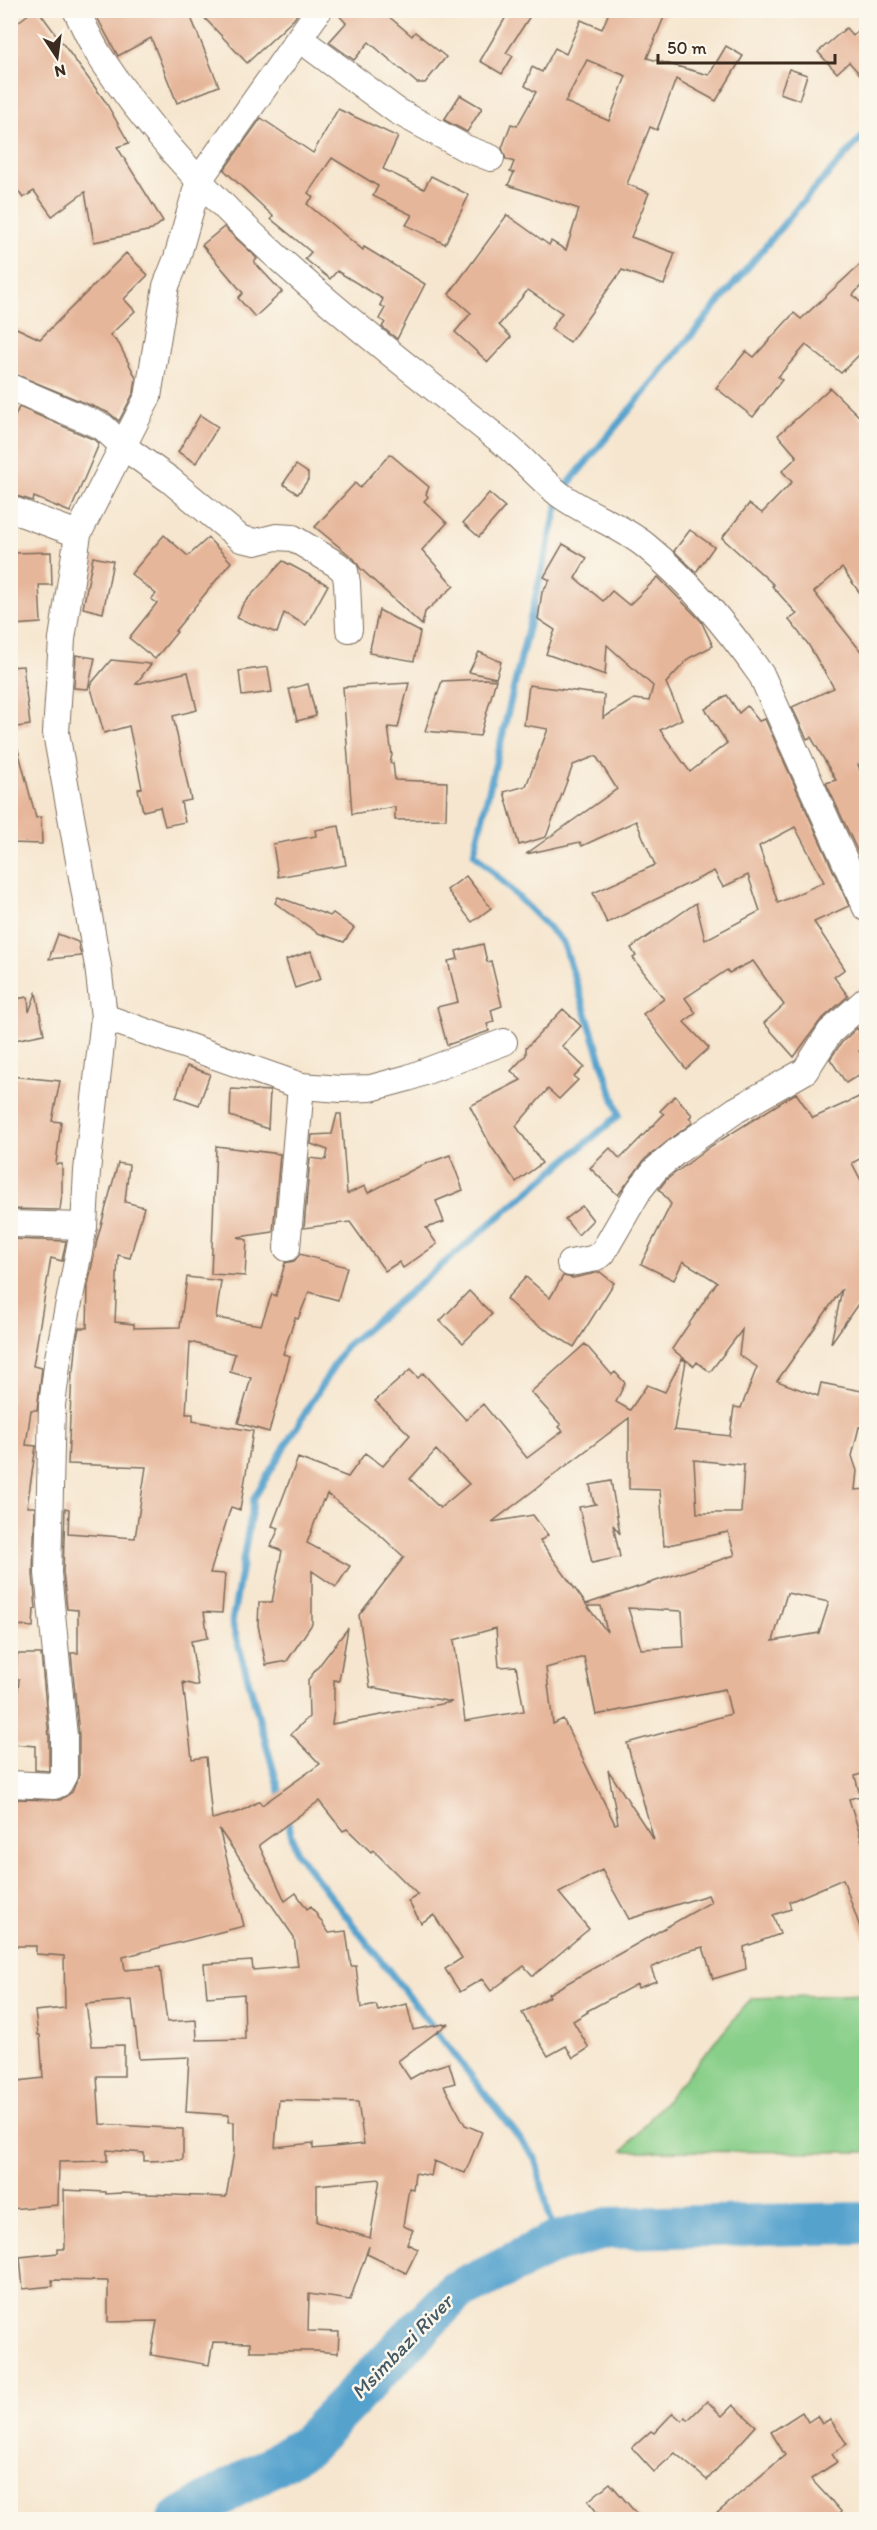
<svg xmlns="http://www.w3.org/2000/svg" width="877" height="2530" font-family="Itim,sans-serif">
  <style>
    .green { fill: #88cf89; stroke: #627c54; stroke-width: 1.5 }
    .lines { fill: none; stroke-linecap: round; stroke-linejoin: round }
    .stream { stroke: #54a2cd; stroke-width: 7 }
    .river { stroke: #54a2cd; stroke-width: 42 }
    .building { fill: #e6b69a; fill-rule: evenodd }
    .street-casing { stroke: #7c6c5c; stroke-width: 28 }
    .street { stroke: #fff; stroke-width: 26 }
    .labels { text-anchor: middle; stroke-width: 5; stroke-linejoin: round; paint-order: stroke }
    .water-label { font-size: 21px; font-style: italic; fill: #455a64; stroke: #fbf7ec }
  </style>
  <rect width="100%" height="100%" fill="#fbf7ec"/>
  <filter id="ink" filterUnits="userSpaceOnUse"><feTurbulence type="fractalNoise" baseFrequency=".0167" numOctaves="2"/><feDisplacementMap in="SourceGraphic" scale="12" xChannelSelector="R" yChannelSelector="G"/><feConvolveMatrix kernelMatrix="1 2 1 2 8 2 1 2 1" color-interpolation-filters="sRGB"/></filter>
  <filter id="wash" filterUnits="userSpaceOnUse"><feTurbulence type="fractalNoise" baseFrequency=".008" numOctaves="4" result="noise"/><feDisplacementMap in="SourceGraphic" scale="24" xChannelSelector="R" yChannelSelector="G"/><feGaussianBlur stdDeviation="1.35" result="paint"/><feColorMatrix in="noise" values="0 0 0 0 0 0 0 0 0 0 0 0 0 0 0 0 0 1.4 0 .05"/><feComposite in="paint" operator="in"/></filter>
  <g filter="url(#wash)">
    <rect width="100%" height="100%" fill="#f6e6cf"/>
    <!-- green -->
    <path class="green" d="M 866,1994 L 866,2152 L 623,2151 L 752,1998 Z"/>
    <g class="lines">
      <!-- stream -->
      <g class="stream">
        <path d="M 563,490 L 798,207 L 866,133"/>
        <path d="M 282,1800 L 232,1622 L 254,1498 L 345,1347 L 619,1115 L 563,942 L 474,853 L 559,500"/>
        <path d="M 286,1816 L 297,1853 L 535,2158 L 556,2242"/>
      </g>
      <!-- river -->
      <path class="river" d="M 178,2520 L 306,2446 L 455,2292 L 556,2242 L 608,2228 L 866,2223"/>
    </g>
    <g id="blocks">
      <!-- building -->
      <g class="building">
        <path d="M 34,10 L 38,10 L 105,101 L 129,143 L 117,147 L 163,221 L 152,230 L 94,242 L 85,192 L 52,216 L 34,191 L 23,198 L 10,180 L 10,28 Z"/>
        <path d="M 93,10 L 188,10 L 219,86 L 177,103 L 151,38 L 118,56 Z"/>
        <path d="M 197,10 L 300,10 L 294,19 L 247,63 Z"/>
        <path d="M 334,10 L 381,10 L 412,36 L 415,32 L 446,57 L 425,83 L 417,83 L 369,42 L 354,60 L 329,42 L 346,23 Z"/>
        <path d="M 510,10 L 534,10 L 506,53 L 513,56 L 502,74 L 480,61 Z"/>
        <path d="M 610,10 L 667,10 L 647,58 L 709,75 L 726,46 L 743,56 L 716,101 L 676,79 L 657,130 L 650,127 L 627,184 L 649,193 L 631,237 L 675,253 L 664,285 L 622,270 L 570,342 L 551,329 L 562,313 L 528,290 L 499,325 L 511,337 L 488,362 L 455,332 L 471,313 L 449,294 L 507,215 L 549,245 L 551,241 L 566,250 L 579,209 L 508,185 L 514,173 L 510,172 L 514,162 L 506,159 L 502,148 L 511,124 L 517,126 L 536,92 L 525,86 L 532,67 L 542,72 L 555,48 L 566,54 L 581,20 L 602,29 ZM 587,60 L 626,76 L 609,121 L 565,102 Z"/>
        <path d="M 846,28 L 853,36 L 858,31 L 867,41 L 867,82 L 849,62 L 837,73 L 818,52 Z"/>
        <path d="M 789,69 L 807,75 L 799,100 L 780,93 Z"/>
        <path d="M 460,95 L 482,108 L 467,132 L 444,120 Z"/>
        <path d="M 338,109 L 398,137 L 383,169 L 424,189 L 431,176 L 469,195 L 445,244 L 406,225 L 412,215 L 373,196 L 378,186 L 332,158 L 308,193 L 313,197 L 307,204 L 363,250 L 364,247 L 425,284 L 397,339 L 382,327 L 385,322 L 379,319 L 385,308 L 380,305 L 383,299 L 337,271 L 330,279 L 305,259 L 311,252 L 271,219 L 273,216 L 224,170 L 261,118 L 313,153 Z"/>
        <path d="M 224,227 L 253,254 L 257,259 L 254,262 L 282,292 L 255,317 L 238,298 L 243,293 L 202,245 Z"/>
        <path d="M 126,253 L 148,275 L 124,299 L 135,311 L 110,335 L 119,344 L 136,378 L 134,392 L 119,421 L 109,413 L 10,372 L 10,325 L 40,339 Z"/>
        <path d="M 867,258 L 867,279 L 853,295 L 867,309 L 867,347 L 841,373 L 806,345 L 778,377 L 782,380 L 753,417 L 716,388 L 746,351 L 754,357 L 794,313 L 801,319 Z"/>
        <path d="M 830,388 L 867,424 L 867,603 L 842,568 L 814,592 L 867,659 L 867,761 L 858,765 L 867,789 L 867,872 L 826,783 L 836,780 L 811,737 L 807,739 L 792,707 L 834,688 L 808,644 L 789,620 L 797,614 L 772,586 L 774,585 L 722,538 L 749,504 L 762,513 L 792,482 L 782,471 L 797,457 L 778,435 Z"/>
        <path d="M 19,407 L 95,440 L 99,444 L 70,512 L 34,497 L 33,501 L 10,494 L 10,428 Z"/>
        <path d="M 200,415 L 218,427 L 196,463 L 178,452 Z"/>
        <path d="M 390,454 L 429,487 L 426,494 L 428,497 L 424,501 L 447,523 L 422,550 L 454,586 L 425,612 L 422,625 L 360,568 L 354,559 L 315,527 L 355,483 L 360,488 Z"/>
        <path d="M 296,465 L 308,473 L 308,480 L 298,494 L 283,484 Z"/>
        <path d="M 489,493 L 505,507 L 479,537 L 463,523 Z"/>
        <path d="M 690,530 L 714,547 L 696,572 L 674,551 Z"/>
        <path d="M 164,535 L 188,556 L 208,538 L 231,562 L 175,631 L 177,632 L 155,659 L 129,638 L 157,603 L 151,599 L 156,594 L 131,574 Z"/>
        <path d="M 563,544 L 587,558 L 575,578 L 603,601 L 612,591 L 629,605 L 658,577 L 701,621 L 713,646 L 689,658 L 666,683 L 682,719 L 660,730 L 690,772 L 727,743 L 705,709 L 727,695 L 739,713 L 747,706 L 759,721 L 765,719 L 849,906 L 814,922 L 845,969 L 834,977 L 848,996 L 820,1021 L 794,1057 L 764,1023 L 784,1005 L 753,961 L 729,973 L 727,970 L 685,998 L 696,1013 L 684,1022 L 709,1048 L 686,1069 L 643,1014 L 664,999 L 633,958 L 636,956 L 631,948 L 696,903 L 705,940 L 760,911 L 748,875 L 723,887 L 714,871 L 607,923 L 593,893 L 655,865 L 636,821 L 582,846 L 580,842 L 526,854 L 617,789 L 596,756 L 573,765 L 546,837 L 519,845 L 504,792 L 526,786 L 548,729 L 524,725 L 529,685 L 604,695 L 603,718 L 634,699 L 649,701 L 653,686 L 607,645 L 605,675 L 546,654 L 555,630 L 538,619 L 542,592 L 550,580 L 544,577 ZM 795,827 L 824,882 L 778,903 L 759,846 Z"/>
        <path d="M 51,552 L 52,585 L 39,585 L 41,623 L 13,625 L 12,553 Z"/>
        <path d="M 93,557 L 113,561 L 103,613 L 83,608 Z"/>
        <path d="M 283,561 L 328,585 L 306,625 L 284,613 L 277,633 L 237,618 L 243,604 Z"/>
        <path d="M 379,610 L 420,632 L 414,661 L 369,653 Z"/>
        <path d="M 479,652 L 501,662 L 496,678 L 469,672 Z"/>
        <path d="M 76,655 L 95,658 L 88,689 L 74,688 Z"/>
        <path d="M 111,660 L 151,664 L 136,684 L 188,672 L 197,710 L 173,716 L 191,800 L 181,802 L 185,822 L 165,826 L 160,807 L 143,811 L 138,789 L 142,788 L 129,726 L 104,733 L 90,685 Z"/>
        <path d="M 23,666 L 30,725 L 10,728 L 10,667 Z"/>
        <path d="M 268,667 L 272,692 L 242,696 L 239,671 Z"/>
        <path d="M 484,679 L 496,680 L 480,736 L 425,731 L 442,681 Z"/>
        <path d="M 409,683 L 398,728 L 388,727 L 392,755 L 390,763 L 393,763 L 395,780 L 447,782 L 446,819 L 395,820 L 395,807 L 352,814 L 343,687 Z"/>
        <path d="M 308,684 L 316,716 L 297,721 L 289,689 Z"/>
        <path d="M 10,746 L 17,746 L 36,818 L 41,817 L 42,844 L 10,843 Z"/>
        <path d="M 339,826 L 346,865 L 278,877 L 273,844 L 316,836 L 315,830 Z"/>
        <path d="M 466,876 L 491,908 L 472,922 L 447,890 Z"/>
        <path d="M 278,897 L 330,916 L 333,913 L 354,928 L 344,942 L 318,933 L 275,903 Z"/>
        <path d="M 58,934 L 78,942 L 81,956 L 49,959 Z"/>
        <path d="M 483,944 L 487,962 L 491,961 L 502,1006 L 491,1010 L 494,1022 L 487,1024 L 489,1031 L 447,1045 L 437,1007 L 458,1002 L 448,961 L 458,959 L 456,951 Z"/>
        <path d="M 311,951 L 321,979 L 295,988 L 286,960 Z"/>
        <path d="M 36,993 L 44,1034 L 10,1041 L 10,1000 L 28,997 L 29,1012 Z"/>
        <path d="M 563,1009 L 581,1026 L 562,1046 L 584,1067 L 574,1077 L 578,1080 L 559,1099 L 548,1089 L 516,1126 L 542,1163 L 516,1182 L 491,1146 L 470,1106 L 521,1080 L 511,1071 L 526,1055 L 526,1048 Z"/>
        <path d="M 857,1028 L 867,1045 L 859,1051 L 867,1063 L 867,1070 L 846,1083 L 830,1059 L 842,1042 Z"/>
        <path d="M 187,1066 L 210,1074 L 199,1105 L 176,1097 Z"/>
        <path d="M 10,1076 L 60,1081 L 52,1121 L 61,1122 L 56,1164 L 62,1164 L 62,1194 L 60,1210 L 10,1209 Z"/>
        <path d="M 231,1089 L 270,1091 L 268,1129 L 230,1116 Z"/>
        <path d="M 796,1093 L 813,1118 L 861,1096 L 867,1108 L 867,1155 L 852,1163 L 867,1192 L 867,1291 L 831,1343 L 842,1289 L 777,1381 L 818,1396 L 821,1383 L 867,1392 L 867,1429 L 859,1427 L 852,1456 L 857,1471 L 855,1490 L 867,1489 L 867,1772 L 855,1776 L 860,1796 L 849,1799 L 867,1858 L 867,1939 L 864,1939 L 843,1879 L 789,1902 L 791,1909 L 773,1915 L 780,1934 L 744,1947 L 746,1969 L 713,1979 L 703,1947 L 684,1952 L 651,1968 L 656,1981 L 638,1988 L 637,1984 L 587,2011 L 588,2012 L 573,2021 L 589,2048 L 573,2058 L 566,2046 L 548,2056 L 522,2013 L 550,1996 L 548,1994 L 711,1902 L 708,1895 L 629,1919 L 602,1870 L 559,1893 L 589,1929 L 533,1976 L 524,1966 L 491,1991 L 482,1979 L 460,1992 L 445,1969 L 462,1958 L 434,1915 L 421,1923 L 408,1901 L 418,1895 L 373,1850 L 371,1852 L 347,1829 L 343,1831 L 319,1801 L 259,1845 L 285,1901 L 296,1893 L 307,1909 L 311,1906 L 329,1933 L 346,1931 L 351,1966 L 356,1966 L 361,2008 L 376,2005 L 378,2011 L 407,2004 L 413,2030 L 449,2023 L 398,2061 L 410,2079 L 426,2070 L 449,2063 L 455,2083 L 444,2086 L 465,2125 L 482,2132 L 465,2173 L 434,2161 L 431,2176 L 415,2173 L 413,2189 L 409,2188 L 403,2226 L 413,2230 L 407,2244 L 418,2249 L 406,2273 L 367,2254 L 369,2246 L 350,2300 L 309,2294 L 308,2331 L 339,2332 L 338,2353 L 315,2351 L 250,2351 L 250,2343 L 213,2342 L 209,2365 L 151,2355 L 157,2321 L 108,2322 L 108,2281 L 52,2280 L 53,2286 L 23,2289 L 20,2257 L 58,2253 L 58,2249 L 65,2249 L 64,2190 L 106,2192 L 106,2194 L 121,2193 L 226,2197 L 234,2152 L 234,2122 L 228,2122 L 229,2115 L 186,2112 L 189,2057 L 139,2059 L 132,2000 L 86,2004 L 92,2046 L 124,2045 L 124,2076 L 97,2076 L 100,2124 L 183,2129 L 183,2160 L 144,2161 L 144,2153 L 107,2150 L 107,2161 L 59,2162 L 58,2205 L 10,2209 L 10,2082 L 43,2078 L 40,2035 L 38,2035 L 35,2011 L 65,2008 L 64,1956 L 36,1954 L 36,1946 L 10,1946 L 10,1799 L 60,1800 L 72,1792 L 79,1776 L 79,1735 L 71,1653 L 78,1653 L 78,1610 L 67,1609 L 63,1572 L 65,1508 L 69,1509 L 68,1533 L 135,1538 L 146,1467 L 68,1464 L 72,1371 L 74,1371 L 77,1338 L 79,1328 L 87,1328 L 88,1285 L 97,1240 L 118,1163 L 129,1165 L 125,1202 L 144,1207 L 130,1258 L 118,1255 L 115,1322 L 134,1324 L 134,1328 L 180,1327 L 187,1277 L 221,1281 L 216,1318 L 261,1325 L 272,1294 L 276,1296 L 285,1263 L 294,1261 L 300,1254 L 347,1267 L 338,1300 L 309,1292 L 298,1319 L 295,1318 L 283,1354 L 290,1356 L 269,1432 L 238,1423 L 251,1378 L 230,1372 L 235,1354 L 190,1342 L 186,1414 L 193,1414 L 193,1421 L 253,1431 L 240,1510 L 231,1507 L 210,1573 L 225,1574 L 222,1613 L 204,1612 L 208,1638 L 191,1641 L 198,1686 L 183,1682 L 192,1759 L 206,1757 L 212,1819 L 242,1811 L 259,1801 L 262,1805 L 320,1764 L 291,1734 L 309,1717 L 308,1680 L 348,1628 L 339,1681 L 334,1680 L 334,1709 L 332,1724 L 452,1702 L 370,1687 L 359,1615 L 404,1557 L 368,1524 L 327,1494 L 324,1501 L 323,1500 L 307,1543 L 350,1566 L 336,1587 L 312,1571 L 312,1624 L 287,1661 L 266,1665 L 258,1625 L 259,1602 L 272,1602 L 282,1551 L 271,1546 L 279,1528 L 272,1526 L 298,1458 L 348,1477 L 365,1453 L 383,1466 L 410,1435 L 375,1401 L 410,1370 L 418,1378 L 423,1373 L 466,1420 L 483,1404 L 527,1458 L 563,1431 L 559,1427 L 561,1425 L 531,1392 L 585,1344 L 612,1375 L 615,1372 L 625,1383 L 616,1402 L 630,1410 L 647,1385 L 665,1392 L 682,1359 L 686,1361 L 674,1430 L 730,1436 L 734,1407 L 741,1408 L 757,1367 L 739,1355 L 742,1330 L 710,1372 L 697,1362 L 694,1366 L 672,1349 L 717,1282 L 683,1261 L 674,1280 L 641,1264 L 671,1204 L 659,1189 L 666,1180 L 711,1146 ZM 629,1418 L 629,1489 L 660,1490 L 664,1546 L 728,1532 L 735,1555 L 586,1604 L 540,1541 L 548,1535 L 533,1515 L 492,1522 ZM 436,1450 L 469,1484 L 440,1508 L 410,1479 ZM 694,1460 L 744,1465 L 741,1513 L 697,1513 ZM 787,1593 L 829,1602 L 819,1633 L 773,1641 ZM 587,1606 L 601,1606 L 607,1632 ZM 628,1608 L 682,1611 L 684,1647 L 641,1649 ZM 496,1628 L 499,1667 L 516,1666 L 524,1711 L 465,1721 L 454,1640 ZM 584,1657 L 596,1715 L 725,1689 L 731,1714 L 627,1743 L 654,1840 L 608,1770 L 618,1823 L 615,1824 L 563,1719 L 553,1724 L 546,1668 ZM 219,1829 L 294,1937 L 298,1966 L 253,1970 L 252,1961 L 204,1964 L 207,1997 L 244,1994 L 245,2039 L 197,2040 L 196,2020 L 167,2022 L 160,1967 L 125,1970 L 123,1957 L 244,1926 ZM 279,2100 L 358,2102 L 364,2144 L 313,2149 L 313,2143 L 275,2147 ZM 380,2179 L 370,2238 L 317,2222 L 317,2185 Z"/>
        <path d="M 675,1096 L 692,1115 L 689,1118 L 693,1122 L 645,1159 L 618,1195 L 590,1168 L 610,1148 L 620,1159 L 664,1114 L 660,1111 Z"/>
        <path d="M 337,1114 L 341,1114 L 347,1194 L 365,1186 L 368,1193 L 420,1166 L 450,1155 L 463,1190 L 436,1201 L 444,1222 L 426,1228 L 437,1244 L 403,1268 L 399,1262 L 385,1271 L 350,1222 L 304,1228 L 310,1158 L 326,1160 L 328,1150 L 311,1144 L 312,1135 L 332,1134 Z"/>
        <path d="M 216,1146 L 280,1154 L 273,1232 L 238,1237 L 247,1240 L 245,1276 L 211,1274 Z"/>
        <path d="M 582,1206 L 593,1220 L 578,1235 L 565,1219 Z"/>
        <path d="M 10,1239 L 66,1241 L 62,1261 L 51,1258 L 33,1366 L 42,1368 L 37,1410 L 31,1410 L 26,1445 L 36,1446 L 27,1507 L 35,1507 L 33,1573 L 36,1609 L 34,1609 L 33,1627 L 10,1625 L 10,1264 L 14,1245 L 10,1244 Z"/>
        <path d="M 600,1272 L 614,1283 L 574,1347 L 528,1319 L 506,1299 L 526,1277 L 550,1298 L 563,1276 L 573,1278 Z"/>
        <path d="M 469,1291 L 492,1314 L 463,1343 L 440,1321 Z"/>
        <path d="M 611,1481 L 620,1534 L 613,1525 L 620,1557 L 592,1563 L 579,1507 L 596,1504 L 593,1500 L 590,1485 Z"/>
        <path d="M 17,1654 L 41,1654 L 49,1737 L 49,1771 L 35,1770 L 35,1746 L 13,1744 L 19,1679 L 16,1678 Z"/>
        <path d="M 707,2401 L 722,2416 L 733,2405 L 756,2426 L 707,2480 L 675,2453 L 654,2472 L 632,2448 L 651,2431 L 654,2433 L 673,2413 L 682,2421 L 685,2417 L 688,2420 Z"/>
        <path d="M 802,2412 L 808,2422 L 817,2416 L 822,2424 L 830,2419 L 847,2444 L 832,2454 L 837,2462 L 811,2479 L 849,2520 L 709,2520 L 785,2455 L 771,2432 Z"/>
        <path d="M 610,2483 L 642,2520 L 603,2520 L 588,2501 Z"/>
      </g>
    </g>
  </g>
  <g filter="url(#ink)">
    <use href="#blocks" fill-opacity="0" stroke="#7c6c5c" stroke-width="1.5"/>
    <g class="lines">
      <!-- street casing -->
      <g class="street-casing">
        <g id="street">
          <path d="M 76,10 C 84,26 91,43 101,58 C 203,213 362,330 506,445 C 524,460 540,479 559,494 C 586,514 620,525 646,546 C 691,583 729,629 762,676 L 866,908"/>
          <path d="M 300,39 L 397,111 L 465,148 L 491,158"/>
          <path d="M 10,387 L 103,427 L 124,447 L 170,480 L 241,539 L 256,542 L 276,537 L 293,538 L 336,564 L 345,571 L 347,583 L 349,629"/>
          <path d="M 10,509 L 78,534"/>
          <path d="M 104,1017 L 301,1086 L 341,1089 L 371,1088 L 408,1078 L 504,1042"/>
          <path d="M 10,1224 L 84,1226"/>
          <path d="M 287,1248 L 301,1086"/>
          <path d="M 570,1263 L 592,1259 L 602,1254 L 639,1190 L 655,1170 L 676,1152 L 736,1110 L 805,1071 L 830,1032 L 866,1000"/>
          <path d="M 10,1784 L 54,1786 L 59,1784 L 64,1775 L 64,1736 L 48,1573 L 52,1405 L 58,1358 L 84,1226 L 87,1171 L 104,1017 L 98,966 L 56,733 L 62,639 L 78,534 L 148,397 L 166,286 L 177,258 L 199,180 L 319,10"/>
        </g>
      </g>
      <!-- street -->
      <use href="#street" class="street"/>
    </g>
  </g>
  <g class="labels">
    <!-- water labels -->
    <g class="water-label">
      <text transform="translate(402 2347) rotate(-46)" y="7">Msimbazi River</text>
    </g>
  </g>
  <!-- margin -->
  <rect width="877" height="2530" fill="none" stroke="#fbf7ec" stroke-width="36"/>
  <!-- north arrow -->
  <g transform="translate(57 57) rotate(167)" stroke="#fbf7ec" stroke-width="4.5" paint-order="stroke">
  <path d="M0-4.5L10 22L0 15L-10 22Z" fill="#3b2a1e"/>
  <text y="-9" font-size="16" font-weight="bold" text-anchor="middle" fill="#3b2a1e">N</text>
  </g>
  <!-- scale -->
  <path d="M658 54v9h177v-9" fill="none" stroke="#3b2a1e" stroke-width="3"/>
  <text x="667" y="54" font-size="18" fill="#3b2a1e" stroke="#fbf7ec" stroke-width="4.5" paint-order="stroke">50 m</text>
</svg>
